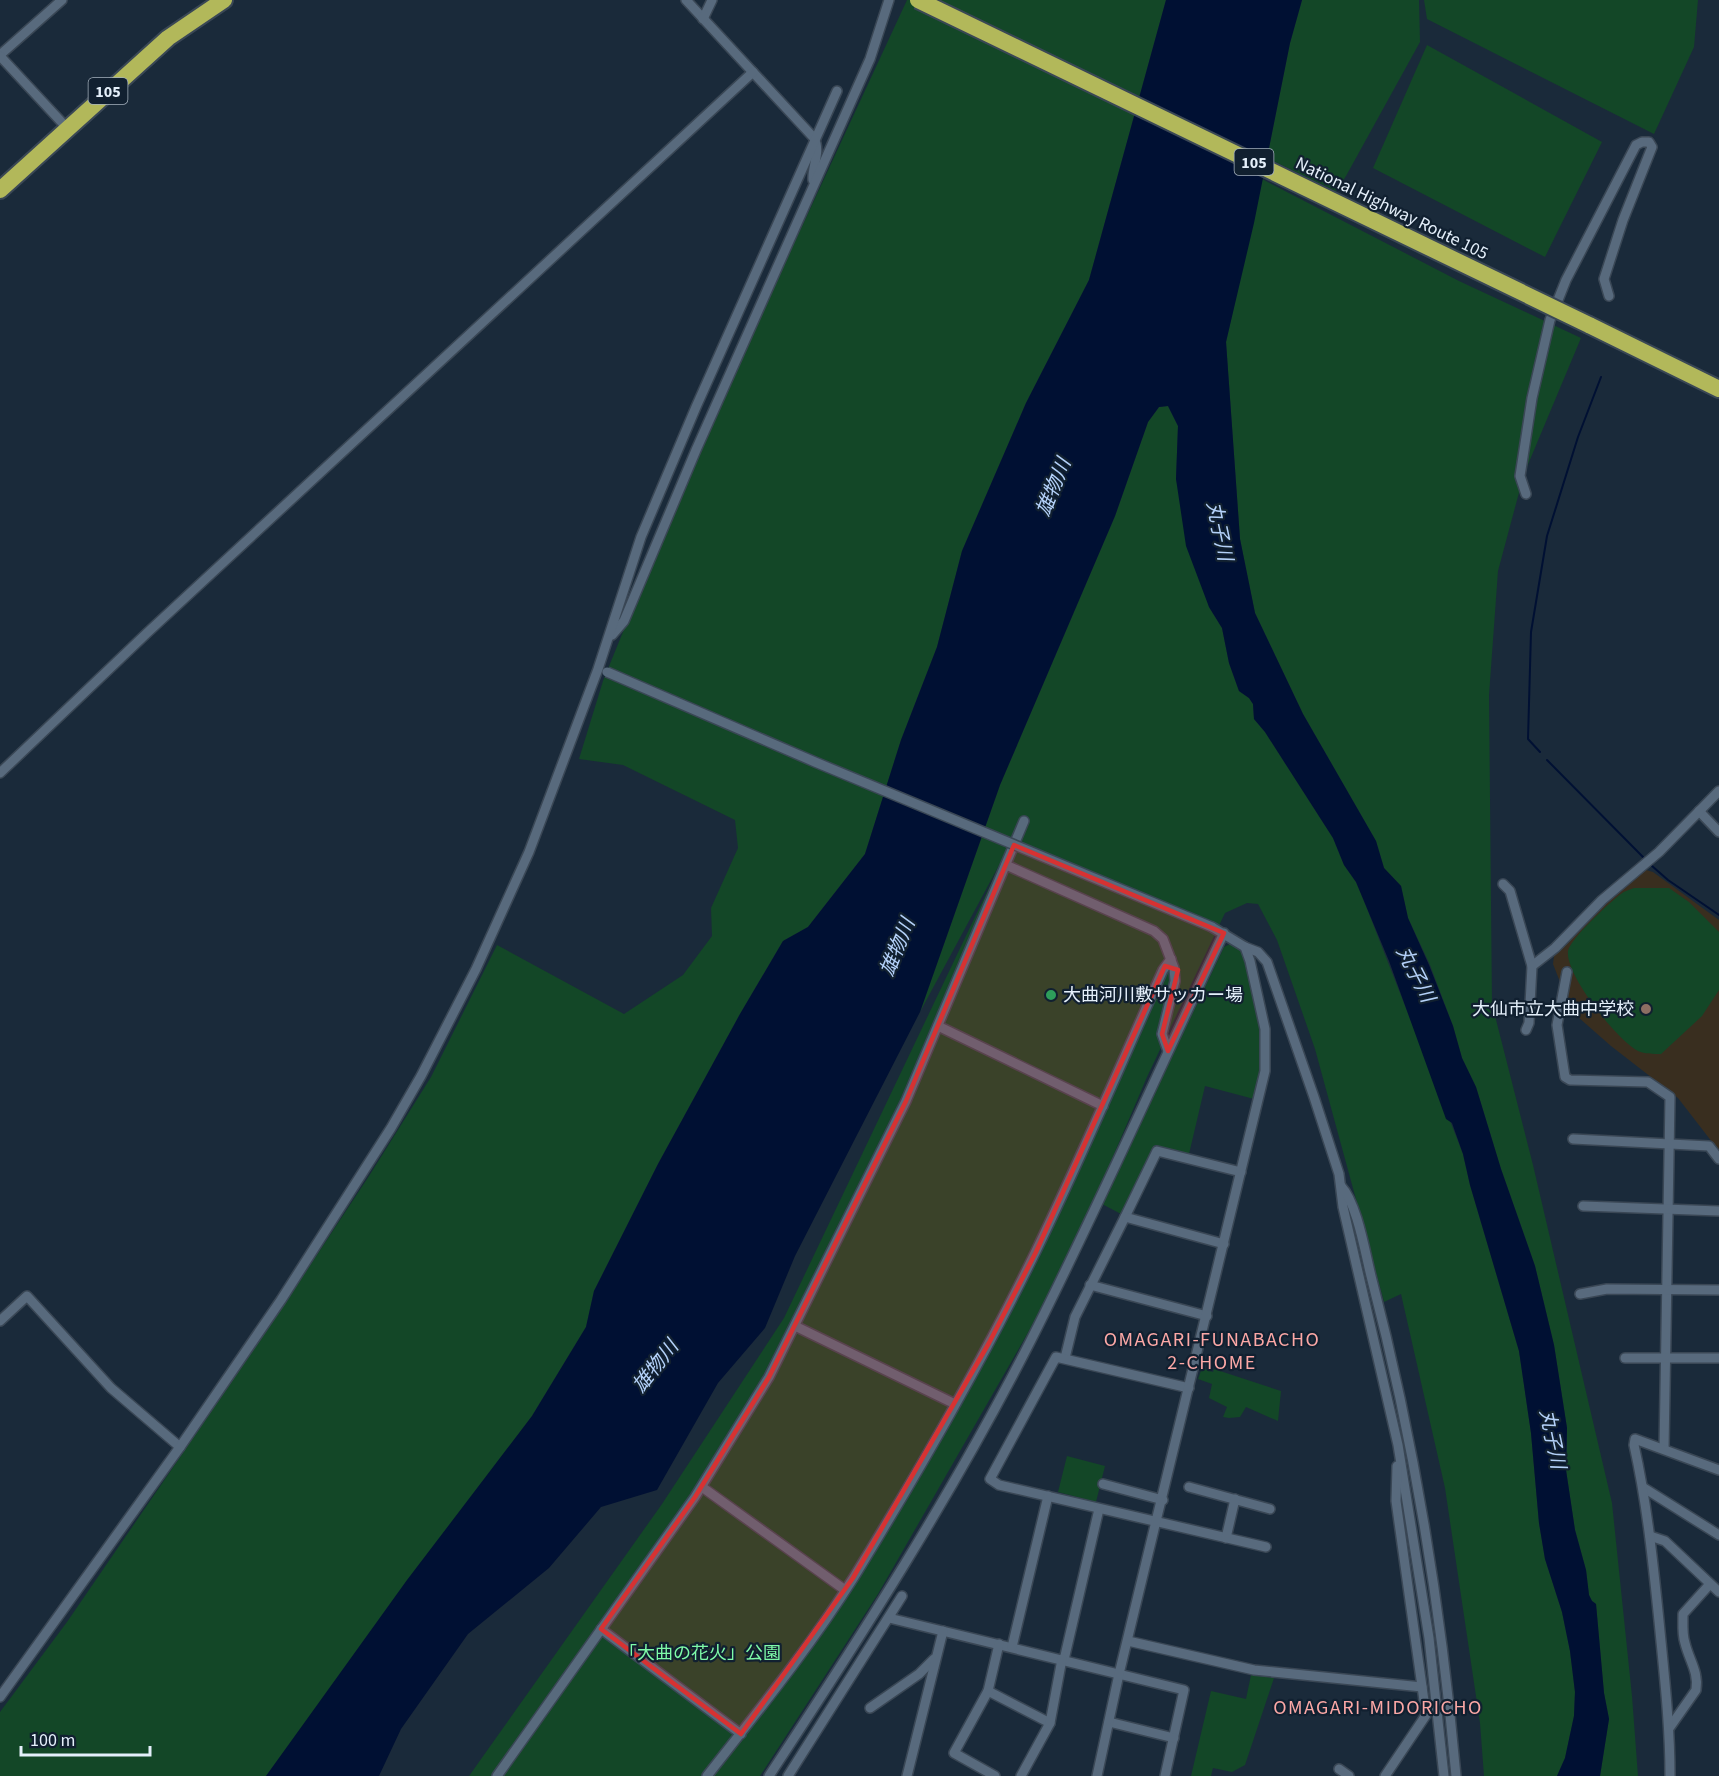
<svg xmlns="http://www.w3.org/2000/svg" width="1719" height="1776" font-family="'Source Sans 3','Noto Sans JP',sans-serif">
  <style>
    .education { fill: #392e1f }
    .green { fill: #134727 }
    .water { fill: #001033 }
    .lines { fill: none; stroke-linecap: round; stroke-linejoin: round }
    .stream { stroke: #001033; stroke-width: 2 }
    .street-casing { stroke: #3a4755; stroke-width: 12 }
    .highway-casing { stroke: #3a4755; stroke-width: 20 }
    .street { stroke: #586a7d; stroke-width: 9 }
    .highway { stroke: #b2b85a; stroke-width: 16 }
    .street-bridge-casing { stroke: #3a4755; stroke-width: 12; stroke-linecap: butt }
    .highway-bridge-casing { stroke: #3a4755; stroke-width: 20; stroke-linecap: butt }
    .street-bridge { stroke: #586a7d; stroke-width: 9 }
    .highway-bridge { stroke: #b2b85a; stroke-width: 16 }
    .marked { fill: #d73232; fill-opacity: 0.2; stroke: #d73232; stroke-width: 4.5; stroke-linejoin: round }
    .leisure-dot { fill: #2e9e5b; stroke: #112030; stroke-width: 2 }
    .education-dot { fill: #8d6e63; stroke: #112030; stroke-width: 2 }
    .labels { text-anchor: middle; stroke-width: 4.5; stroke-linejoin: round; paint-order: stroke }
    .shield { fill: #112030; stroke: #a5b1bd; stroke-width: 1.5 }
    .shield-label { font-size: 16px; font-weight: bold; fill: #e4effa }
    .street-label { font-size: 18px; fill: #e4effa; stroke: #112030 }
    .poi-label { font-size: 18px; fill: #e4effa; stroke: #112030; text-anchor: start }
    .park-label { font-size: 18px; fill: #7efaa8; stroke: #112030 }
    .water-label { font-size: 20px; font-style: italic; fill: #b4d1f9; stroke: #112030 }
    .neighbourhood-label { font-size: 20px; letter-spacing: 1.5px; fill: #fca8a6; stroke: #112030 }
  </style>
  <rect width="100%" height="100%" fill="#1a2a3a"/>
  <!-- education -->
  <path class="education" d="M 1646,870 L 1653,872 L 1719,920 L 1719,1151 L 1678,1098 L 1611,1046 L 1578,1017 L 1567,1000 L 1553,964 L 1554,956 L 1617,892 Z"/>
  <!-- green -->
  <g class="green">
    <path d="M 907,0 L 1166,0 L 1089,280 L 1026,403 L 962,551 L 937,647 L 901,740 L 865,854 L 808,927 L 783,941 L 740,1014 L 658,1164 L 594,1291 L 586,1327 L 532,1416 L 266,1776 L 0,1776 L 0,1712 L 67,1622 L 272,1323 L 369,1176 L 431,1077 L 497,945 L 624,1014 L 683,975 L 712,936 L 711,908 L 738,848 L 735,820 L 623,765 L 579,759 L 603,681 L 688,472 Z"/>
    <path d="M 1302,0 L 1419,0 L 1420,42 L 1346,176 L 1336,191 L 1267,158 L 1290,43 Z"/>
    <path d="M 1424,0 L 1698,0 L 1694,47 L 1654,134 L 1427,19 Z"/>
    <path d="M 1427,45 L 1602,142 L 1545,257 L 1373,168 Z"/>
    <path d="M 1262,179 L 1459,281 L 1581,338 L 1524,474 L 1498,571 L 1489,695 L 1492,1004 L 1533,1165 L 1612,1503 L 1632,1696 L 1638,1776 L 1600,1776 L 1609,1719 L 1604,1693 L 1596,1604 L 1592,1601 L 1589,1595 L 1586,1570 L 1575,1530 L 1566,1470 L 1567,1428 L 1554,1345 L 1535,1266 L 1501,1169 L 1476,1087 L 1462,1058 L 1453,1026 L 1430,965 L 1408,918 L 1401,886 L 1384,868 L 1376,841 L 1303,714 L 1255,613 L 1240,539 L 1226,342 Z"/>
    <path d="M 1168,406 L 1178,426 L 1176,479 L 1209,607 L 1222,628 L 1229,663 L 1239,691 L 1249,698 L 1253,704 L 1254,719 L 1265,732 L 1333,838 L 1344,865 L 1356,882 L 1364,901 L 1463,1154 L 1470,1185 L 1519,1351 L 1531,1433 L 1539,1523 L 1545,1559 L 1562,1612 L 1570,1651 L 1575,1692 L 1574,1716 L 1565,1758 L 1557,1776 L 1484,1776 L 1480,1723 L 1445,1488 L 1401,1294 L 1384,1302 L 1315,1049 L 1277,940 L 1258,904 L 1247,903 L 1225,913 L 1147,1077 L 1088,1215 L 1030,1329 L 878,1594 L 760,1776 L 469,1776 L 662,1504 L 784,1318 L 1004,856 L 920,1012 L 1000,785 L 1115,516 L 1148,422 L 1159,407 Z"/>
    <path d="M 1634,888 L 1669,888 L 1689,902 L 1719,932 L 1719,990 L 1702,1016 L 1661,1054 C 1653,1054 1645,1054 1638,1051 C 1618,1041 1565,975 1568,951 C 1570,939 1610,902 1621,894 C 1624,891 1629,890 1634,888 Z"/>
    <path d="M 1230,944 L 1242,952 L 1251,980 L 1261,1033 L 1261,1065 L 1254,1099 L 1205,1086 L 1189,1154 L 1155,1145 L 1121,1214 L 1102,1204 L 1224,947 Z"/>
    <path d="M 1202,1368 L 1213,1372 L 1214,1369 L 1281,1391 L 1278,1421 L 1246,1407 L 1240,1417 L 1229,1418 L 1223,1417 L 1227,1407 L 1209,1398 L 1212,1384 L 1198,1379 Z"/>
    <path d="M 1067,1456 L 1105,1466 L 1096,1502 L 1058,1492 Z"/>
    <path d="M 1251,1675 L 1274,1678 L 1245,1765 L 1232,1772 L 1213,1768 L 1211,1776 L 1191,1776 L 1211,1691 L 1246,1699 Z"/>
  </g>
  <!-- water -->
  <path class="water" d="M 1166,0 L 1302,0 L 1290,43 L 1254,223 L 1226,342 L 1240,539 L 1255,613 L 1303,714 L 1376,841 L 1384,868 L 1401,886 L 1408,918 L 1429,965 L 1453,1026 L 1462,1058 L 1476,1087 L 1501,1169 L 1535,1266 L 1554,1345 L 1567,1428 L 1566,1470 L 1575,1530 L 1586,1570 L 1589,1595 L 1592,1601 L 1596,1604 L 1604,1693 L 1609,1719 L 1600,1776 L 1557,1776 L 1565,1758 L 1574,1716 L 1575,1692 L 1570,1651 L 1562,1612 L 1545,1559 L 1539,1523 L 1531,1433 L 1519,1351 L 1470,1185 L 1463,1154 L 1452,1123 L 1446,1119 L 1389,961 L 1356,882 L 1344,865 L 1333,838 L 1265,732 L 1254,719 L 1253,704 L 1249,698 L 1239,691 L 1229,663 L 1222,628 L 1209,607 L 1186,546 L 1176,479 L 1178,426 L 1168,406 L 1159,407 L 1148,422 L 1115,516 L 1000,785 L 920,1012 L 795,1256 L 765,1328 L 718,1383 L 657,1490 L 601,1507 L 549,1568 L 468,1634 L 401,1729 L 379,1776 L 266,1776 L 407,1580 L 532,1416 L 586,1327 L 594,1291 L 658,1164 L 740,1014 L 783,941 L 808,927 L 865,854 L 901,740 L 937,647 L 962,551 L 1026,403 L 1089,280 Z"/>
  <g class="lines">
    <!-- stream -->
    <g class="stream">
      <path d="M 1540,752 L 1528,739 L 1531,632 L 1547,536 L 1578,437 L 1601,377"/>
      <path d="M 1547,760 L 1643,857"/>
      <path d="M 1652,866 L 1668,880 L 1719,915"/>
    </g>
    <!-- street casing -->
    <g class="street-casing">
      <g id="street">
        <path d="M 686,0 L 814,138 C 821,152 812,166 813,180"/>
        <path d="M 703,19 L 712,0"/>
        <path d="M 0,55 L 62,0"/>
        <path d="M 0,56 L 67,128"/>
        <path d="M 1526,494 L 1520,476 L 1532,398 L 1550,320 L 1566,280 L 1636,145 L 1642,142 L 1649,142 L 1652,147 L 1623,220 L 1604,279 L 1609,296"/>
        <path d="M 612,635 L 624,621 L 696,450 L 870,59 L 889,0"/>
        <path d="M 0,773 L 147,633 L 753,72"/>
        <path d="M 1699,811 L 1719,832"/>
        <path d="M 1006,865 L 1154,931 L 1163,939 L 1174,968 L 1175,981 L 1162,1034 L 1168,1051"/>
        <path d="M 1503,884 L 1510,891 L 1532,966"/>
        <path d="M 1245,947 L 1258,952 L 1267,962 L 1314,1097 L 1339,1174 L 1343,1207 L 1398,1445 L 1429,1638 L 1444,1776"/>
        <path d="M 1567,972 L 1557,1025 L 1565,1077 L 1570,1080 L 1648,1082 L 1670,1097 L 1664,1449"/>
        <path d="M 938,1026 L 1103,1106"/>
        <path d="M 1526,1030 L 1529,1023 L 1532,966 L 1555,948 L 1602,900 L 1659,852 L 1719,791"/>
        <path d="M 1573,1139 L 1709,1146 L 1719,1159"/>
        <path d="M 1341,1186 C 1357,1203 1365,1252 1371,1276 C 1414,1440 1441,1607 1456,1776"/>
        <path d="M 1583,1206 L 1719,1211"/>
        <path d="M 1125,1217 L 1157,1151 L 1241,1172"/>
        <path d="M 1090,1285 L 1207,1316"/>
        <path d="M 1580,1294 L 1607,1289 L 1719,1290"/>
        <path d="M 0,1321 L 27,1296 L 111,1388 L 180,1447"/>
        <path d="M 795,1326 L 955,1404"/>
        <path d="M 1065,1358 L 1075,1317 L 1125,1217 L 1224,1244"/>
        <path d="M 1625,1358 L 1719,1358"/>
        <path d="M 1189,1388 L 1056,1357 L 990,1479 L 999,1485 L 1266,1547"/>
        <path d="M 1103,1484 L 1163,1500"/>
        <path d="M 702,1487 L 845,1590"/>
        <path d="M 1189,1487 L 1270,1509"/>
        <path d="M 1644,1488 L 1719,1535"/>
        <path d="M 1650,1536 L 1665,1541 L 1719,1592"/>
        <path d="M 1226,1538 L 1235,1499"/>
        <path d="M 889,1618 L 1184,1690 L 1165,1776"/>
        <path d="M 601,1629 L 741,1734"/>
        <path d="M 1128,1641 L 1254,1670 L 1422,1687"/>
        <path d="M 1012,1647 L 1048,1496"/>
        <path d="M 1064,1660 L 1099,1509"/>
        <path d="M 988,1691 L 1050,1723"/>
        <path d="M 0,1697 L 180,1447 L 281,1300 L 391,1128 L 421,1076 L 476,969 L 529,852 L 598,669 L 641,537 L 696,407 L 837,91"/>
        <path d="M 870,1708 L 919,1674 L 934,1659"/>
        <path d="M 1109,1722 L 1174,1738"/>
        <path d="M 1670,1727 L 1696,1690 C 1699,1672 1689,1660 1685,1643 C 1682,1634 1683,1624 1683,1614 L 1710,1584"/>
        <path d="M 1339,1769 L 1349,1776"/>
        <path d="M 497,1776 L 695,1497 L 769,1377 L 906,1101 L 1024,821"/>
        <path d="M 707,1776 C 758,1711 810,1647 854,1577 C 919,1471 982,1362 1036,1251 C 1081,1158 1121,1064 1163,970 L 1171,959"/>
        <path d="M 769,1776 C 862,1635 953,1493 1030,1342 C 1098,1208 1159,1069 1224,933"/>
        <path d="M 788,1776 L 902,1596"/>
        <path d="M 907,1776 L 943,1631"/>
        <path d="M 995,1776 L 954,1753 L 988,1691 L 999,1644"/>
        <path d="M 1021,1776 L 1050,1723 L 1062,1659"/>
        <path d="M 1097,1776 L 1119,1674 L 1265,1071 L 1265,1029 L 1250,961 L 1245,947 L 1212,927"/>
        <path d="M 1385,1776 L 1426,1715 L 1396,1501 L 1397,1466"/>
        <path d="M 1670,1776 C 1670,1724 1664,1673 1659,1621 C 1653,1562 1647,1503 1634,1445 L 1635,1439 L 1719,1470"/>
      </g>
    </g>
    <!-- highway casing -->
    <g class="highway-casing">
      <g id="highway">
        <path d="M 0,190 L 168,38 L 224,0"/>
        <path d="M 1589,325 L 1719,389"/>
      </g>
    </g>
    <!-- street -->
    <use href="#street" class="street"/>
    <!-- highway -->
    <use href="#highway" class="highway"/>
    <!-- street-bridge casing -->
    <g class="street-bridge-casing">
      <path id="street-bridge" d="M 607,672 L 815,762 L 1212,927"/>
    </g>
    <!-- highway-bridge casing -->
    <g class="highway-bridge-casing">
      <path id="highway-bridge" d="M 918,0 L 1589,325"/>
    </g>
    <!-- street-bridge -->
    <use href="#street-bridge" class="street-bridge"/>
    <!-- highway-bridge -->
    <use href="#highway-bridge" class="highway-bridge"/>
  </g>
  <!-- marked area -->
  <path class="marked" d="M 1014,845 L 1224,933 L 1168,1051 L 1162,1034 L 1178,970 L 1165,966 L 1036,1252 L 989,1343 L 853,1578 L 741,1734 L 601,1629 L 695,1497 L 769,1377 L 906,1101 Z"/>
  <!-- markers -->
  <circle class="leisure-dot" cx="1051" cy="995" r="6"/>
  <circle class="education-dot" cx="1646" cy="1009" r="6"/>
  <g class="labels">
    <!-- shield labels -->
    <g class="shield">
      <rect x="88.5" y="78" width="39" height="26" rx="4.5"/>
      <rect x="1234.5" y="149" width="39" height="26" rx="4.5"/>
    </g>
    <g class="shield-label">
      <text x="108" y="97">105</text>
      <text x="1254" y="168">105</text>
    </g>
    <!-- street labels -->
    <g class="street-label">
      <text transform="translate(1392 208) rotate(26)" y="6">National Highway Route 105</text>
    </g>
    <!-- poi labels -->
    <g class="poi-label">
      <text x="1063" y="1001">大曲河川敷サッカー場</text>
      <text x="1634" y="1015" text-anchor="end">大仙市立大曲中学校</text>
    </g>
    <!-- park labels -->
    <g class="park-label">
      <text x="700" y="1659">「大曲の花火」公園</text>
    </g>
    <!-- water labels -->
    <g class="water-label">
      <text transform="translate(1053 487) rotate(-68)" y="7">雄物川</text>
      <text transform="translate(1220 531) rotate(78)" y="7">丸子川</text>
      <text transform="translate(897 947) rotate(-68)" y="7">雄物川</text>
      <text transform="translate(1416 974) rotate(63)" y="7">丸子川</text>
      <text transform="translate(655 1366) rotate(-52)" y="7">雄物川</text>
      <text transform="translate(1553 1439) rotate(78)" y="7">丸子川</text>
    </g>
    <!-- neighbourhood labels -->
    <g class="neighbourhood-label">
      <text x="1212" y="1346">OMAGARI-FUNABACHO<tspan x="1212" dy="23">2-CHOME</tspan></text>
      <text x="1378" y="1714">OMAGARI-MIDORICHO</text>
    </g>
  </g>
  <!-- scale -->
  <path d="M21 1746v9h129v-9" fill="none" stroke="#e4effa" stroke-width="3"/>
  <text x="30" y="1746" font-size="18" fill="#e4effa" stroke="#112030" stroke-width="4.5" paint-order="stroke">100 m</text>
</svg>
